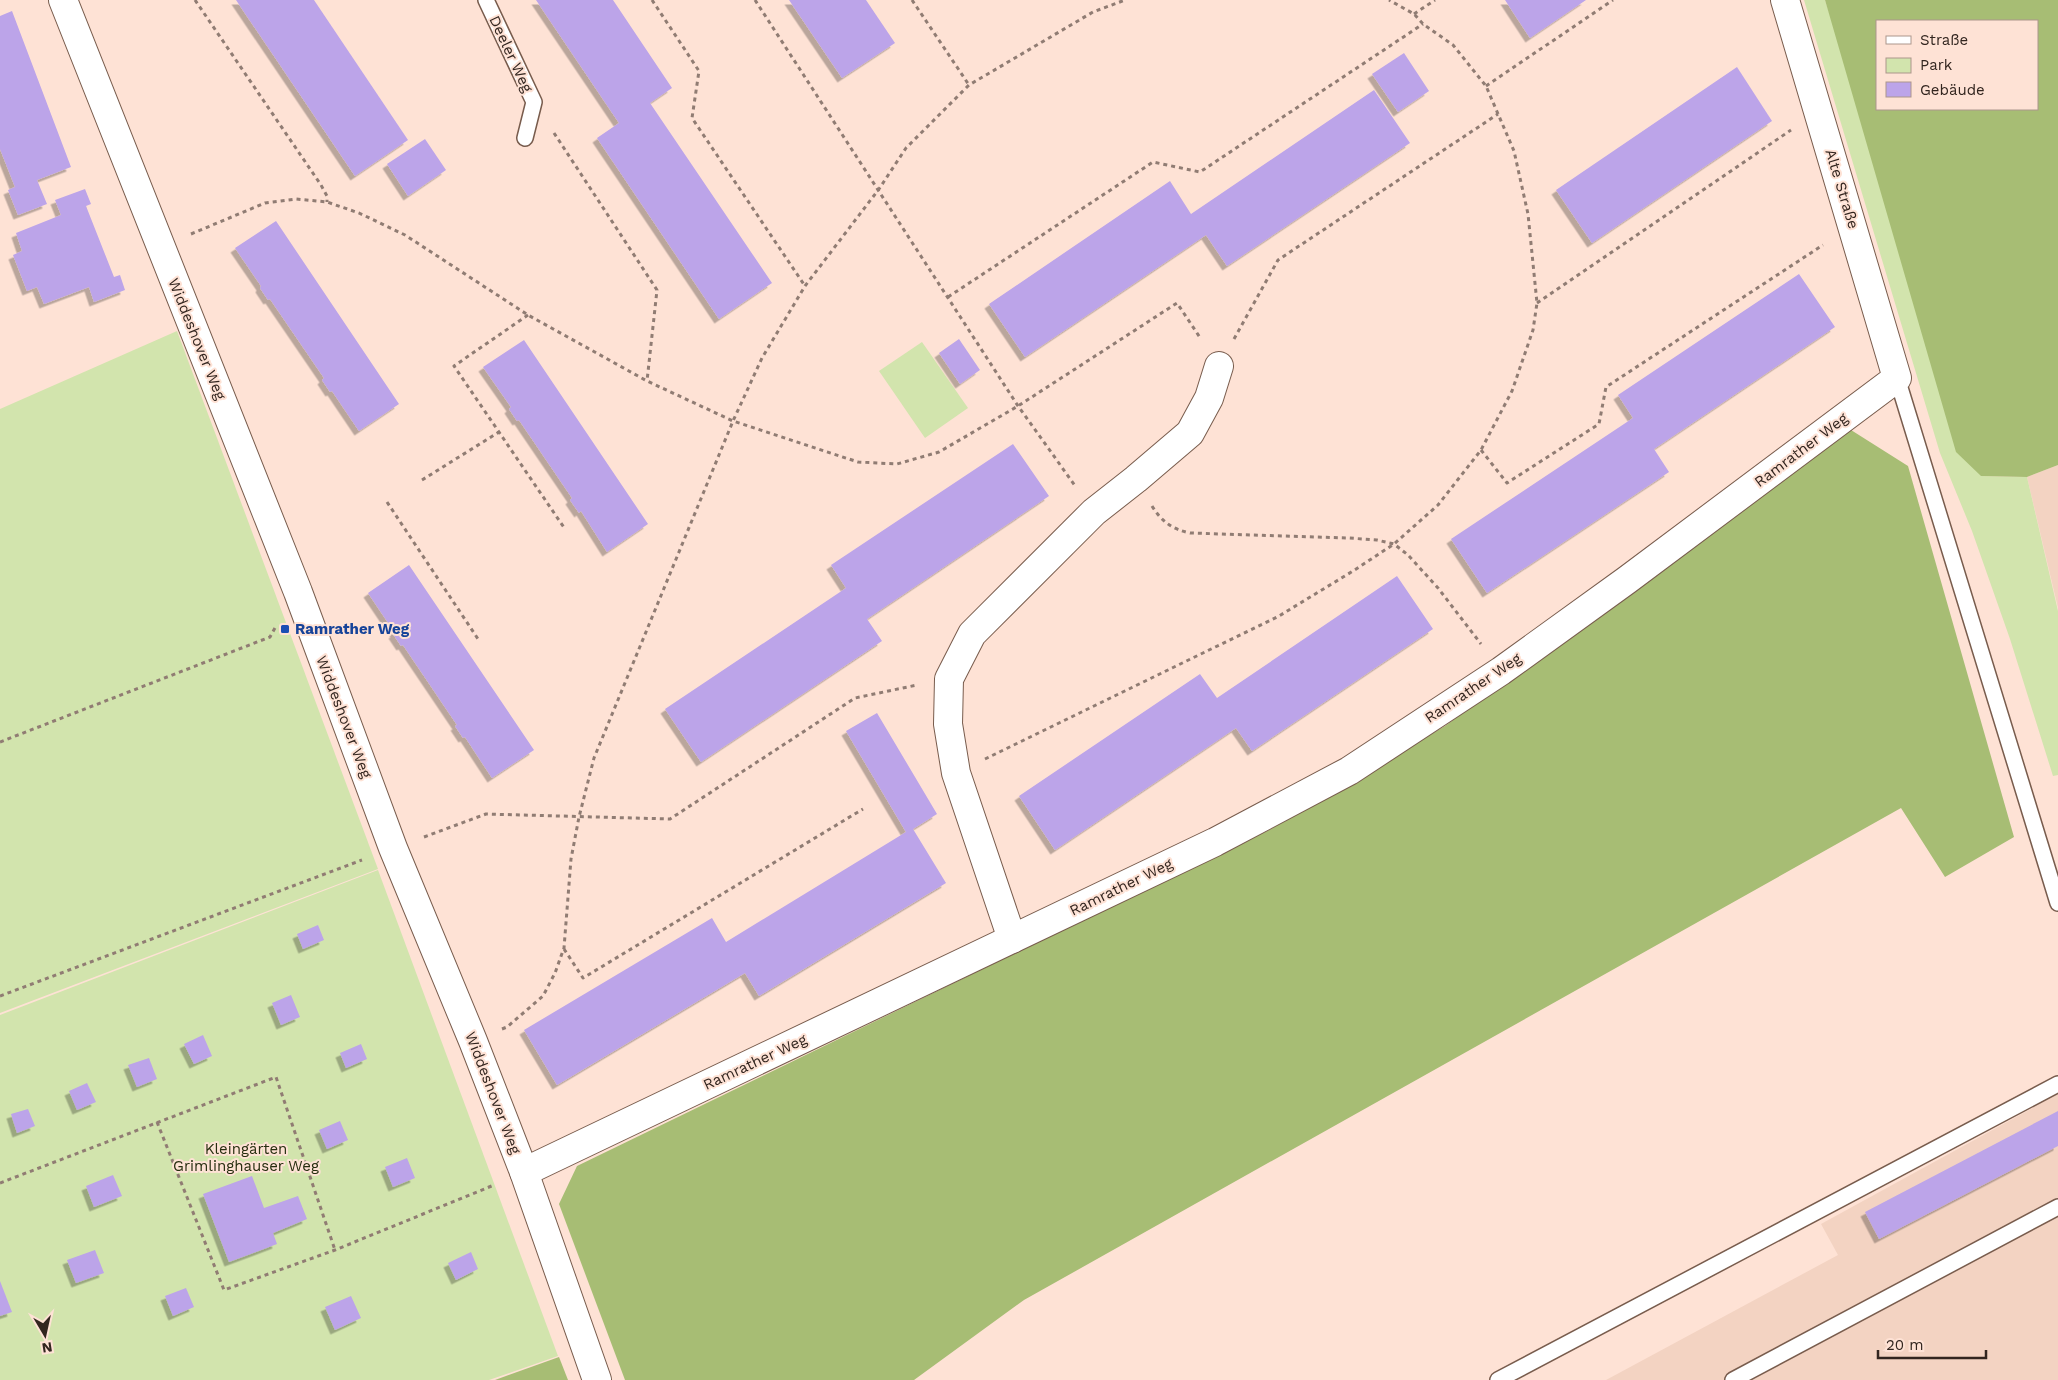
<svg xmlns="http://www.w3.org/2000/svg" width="2058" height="1380" font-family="'Work Sans',sans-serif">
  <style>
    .built { fill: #f3d3c2 }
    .green { fill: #d2e4ad }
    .forest { fill: #a7bd74; fill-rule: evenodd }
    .building { fill: #bca4e9; filter: url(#shadow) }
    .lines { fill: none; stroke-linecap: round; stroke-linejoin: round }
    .service-casing { stroke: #785c4d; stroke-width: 18 }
    .minor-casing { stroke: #785c4d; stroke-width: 30 }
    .path { stroke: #907c73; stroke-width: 3; stroke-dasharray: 4 4; stroke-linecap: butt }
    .service { stroke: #fff; stroke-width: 15 }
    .minor { stroke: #fff; stroke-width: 28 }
    .transit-dot { fill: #1a4fb4; stroke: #fee2d5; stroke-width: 2 }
    .labels { text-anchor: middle; stroke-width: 4; stroke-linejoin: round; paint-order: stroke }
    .street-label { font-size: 15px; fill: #32251f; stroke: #fee2d5 }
    .transit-label { font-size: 15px; font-weight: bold; fill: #164399; stroke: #fee2d5; text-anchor: start }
    .park-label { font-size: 15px; fill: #262e0f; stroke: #fee2d5 }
  </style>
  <defs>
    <filter id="shadow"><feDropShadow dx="-4.5" dy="4.5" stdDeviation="0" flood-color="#0004"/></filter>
  </defs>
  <rect width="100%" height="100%" fill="#fee2d5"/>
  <!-- built -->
  <g class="built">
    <path d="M 2058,465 L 2058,608 L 2027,477 Z"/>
    <path d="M 2058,1094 L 2058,1380 L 1606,1380 L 1838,1255 L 1821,1224 Z"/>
  </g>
  <!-- green -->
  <g class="green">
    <path d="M 1804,0 L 1825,0 L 1981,476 L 2027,477 L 2058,611 L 2058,775 L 2053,776 L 2010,639 L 1972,531 L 1940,453 Z"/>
    <path d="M 177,331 L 378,869 L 0,1013 L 0,409 Z"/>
    <path d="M 922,342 L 968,408 L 925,438 L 879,371 Z"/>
    <path d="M 378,870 L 558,1356 L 489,1380 L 0,1380 L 0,1015 Z"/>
  </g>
  <!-- forest -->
  <g class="forest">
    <path d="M 1825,0 L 2058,0 L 2058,465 L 2027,477 L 1981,476 L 1956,452 ZM 2037,21 L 2037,109 L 1877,109 L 1877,21 Z"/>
    <path d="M 1851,430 L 1908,466 L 2014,837 L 1945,877 L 1901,808 L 1024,1300 L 914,1380 L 625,1380 L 559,1204 L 577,1166 L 1269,830 L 1445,726 Z"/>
    <path d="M 559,1357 L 568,1380 L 495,1380 Z"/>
  </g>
  <!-- building -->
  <g class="building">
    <path d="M 236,0 L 314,0 L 408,140 L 355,176 Z"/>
    <path d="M 536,0 L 613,0 L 672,88 L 650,103 L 772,283 L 719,319 L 597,138 L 619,123 Z"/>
    <path d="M 789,0 L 866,0 L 895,43 L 842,78 Z"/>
    <path d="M 1505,0 L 1586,0 L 1530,38 Z"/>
    <path d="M 12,11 L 71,167 L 37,180 L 47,204 L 18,215 L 8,190 L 15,187 L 0,149 L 0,16 Z"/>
    <path d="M 1404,53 L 1429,91 L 1398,112 L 1372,74 Z"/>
    <path d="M 1737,67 L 1772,121 L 1592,243 L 1556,190 Z"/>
    <path d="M 1374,90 L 1410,143 L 1227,266 L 1206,235 L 1025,357 L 989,304 L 1170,181 L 1191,214 Z"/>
    <path d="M 425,139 L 446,170 L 408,196 L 387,164 Z"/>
    <path d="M 85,189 L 91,204 L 86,206 L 114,277 L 120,275 L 125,290 L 94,302 L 89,287 L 44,304 L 37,287 L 27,291 L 13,255 L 22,251 L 16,233 L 61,215 L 55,200 Z"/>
    <path d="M 276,221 L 399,404 L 359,431 L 332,391 L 330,392 L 322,380 L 324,378 L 270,299 L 268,300 L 260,288 L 261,286 L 235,248 Z"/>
    <path d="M 1799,274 L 1835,327 L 1654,449 L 1669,472 L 1487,593 L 1451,539 L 1633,418 L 1618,395 Z"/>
    <path d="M 959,339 L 980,370 L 960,384 L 939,353 Z"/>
    <path d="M 524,340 L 648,524 L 607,552 L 581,511 L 579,513 L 570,500 L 572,498 L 519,420 L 517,421 L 509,409 L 511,407 L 483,367 Z"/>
    <path d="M 1013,444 L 1049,496 L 867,619 L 882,641 L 701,762 L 665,709 L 846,588 L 831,565 Z"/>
    <path d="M 409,565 L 534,750 L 492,778 L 465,737 L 463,738 L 455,726 L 457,725 L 403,645 L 401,646 L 393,634 L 395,633 L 368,593 Z"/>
    <path d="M 1397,576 L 1433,629 L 1252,751 L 1236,728 L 1055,850 L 1019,796 L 1200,674 L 1217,698 Z"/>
    <path d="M 877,713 L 937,814 L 913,829 L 946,883 L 759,996 L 745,973 L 557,1085 L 524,1030 L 712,918 L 726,942 L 906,832 L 846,731 Z"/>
    <path d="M 318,925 L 324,940 L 303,949 L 297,934 Z"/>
    <path d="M 291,995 L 300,1017 L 281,1025 L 272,1003 Z"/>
    <path d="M 203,1035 L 212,1056 L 194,1064 L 184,1044 Z"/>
    <path d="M 361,1044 L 367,1059 L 346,1068 L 340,1053 Z"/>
    <path d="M 149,1058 L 157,1079 L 137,1087 L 128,1065 Z"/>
    <path d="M 87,1083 L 96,1102 L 77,1110 L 69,1091 Z"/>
    <path d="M 28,1109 L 35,1126 L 17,1133 L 11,1114 Z"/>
    <path d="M 2058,1111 L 2058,1146 L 1879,1239 L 1865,1212 Z"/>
    <path d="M 340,1121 L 348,1140 L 327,1149 L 319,1130 Z"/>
    <path d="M 407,1158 L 415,1178 L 393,1187 L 385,1167 Z"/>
    <path d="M 113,1175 L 122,1196 L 94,1207 L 86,1186 Z"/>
    <path d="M 252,1176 L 264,1208 L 298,1196 L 307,1219 L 273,1233 L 277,1244 L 229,1262 L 203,1194 Z"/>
    <path d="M 95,1250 L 104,1273 L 76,1283 L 67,1260 Z"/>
    <path d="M 471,1252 L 478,1269 L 456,1280 L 448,1263 Z"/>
    <path d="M 0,1281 L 12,1312 L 0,1316 Z"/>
    <path d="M 186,1288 L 194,1307 L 173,1316 L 165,1296 Z"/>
    <path d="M 351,1296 L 361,1318 L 335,1330 L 325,1307 Z"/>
  </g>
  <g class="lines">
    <!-- service casing -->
    <g class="service-casing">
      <g id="service">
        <path d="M 486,0 L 534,102 L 525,138"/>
        <path d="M 1897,378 L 2058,903"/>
        <path d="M 1498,1380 L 2058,1084"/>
        <path d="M 1733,1380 L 2058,1207"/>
      </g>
    </g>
    <!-- minor casing -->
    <g class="minor-casing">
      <g id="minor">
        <path d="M 63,0 L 298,592 L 393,848 L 473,1041 L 524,1172 L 597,1380"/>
        <path d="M 1012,939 L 956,773 L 948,724 L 949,679 L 972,634 L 1094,512 L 1136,479 L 1190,433 L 1209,398 L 1219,366"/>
        <path d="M 524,1172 L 1215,842 L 1349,771 L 1501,671 L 1627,580 L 1897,378 L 1785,0"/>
      </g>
    </g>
    <!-- path -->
    <g class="path">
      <path d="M 195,0 L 321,185 L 327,196 L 327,202"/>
      <path d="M 652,0 L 699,71 L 692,118 L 805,286"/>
      <path d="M 755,0 L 1018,406 L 1076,487"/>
      <path d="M 912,0 L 969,85"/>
      <path d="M 1414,14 L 1435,0"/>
      <path d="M 1486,86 L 1613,0"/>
      <path d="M 554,133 L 657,290 L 647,381"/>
      <path d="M 191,234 L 265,203 L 296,199 L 327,202 L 359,213 L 405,235 L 528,315 L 647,381 L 733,421 L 858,462 L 897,464 L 939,452 L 1018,406 L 1177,303 L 1201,339"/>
      <path d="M 948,297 L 1153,162 L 1200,172 L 1423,24"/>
      <path d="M 1537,303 L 1791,130"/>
      <path d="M 528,315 L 454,366 L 565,529"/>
      <path d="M 1234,339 L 1278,260 L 1498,114"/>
      <path d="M 1481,450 L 1507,483 L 1599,424 L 1606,387 L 1823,245"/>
      <path d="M 422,480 L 499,432"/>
      <path d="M 387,502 L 478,639"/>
      <path d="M 1152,506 C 1162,522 1172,529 1190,533 L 1349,538 L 1377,540 L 1394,544 L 1408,555 L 1438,588 L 1481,644"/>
      <path d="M 0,742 L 270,637 L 276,626"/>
      <path d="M 985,759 L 1279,616 L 1353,571 L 1394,544 L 1438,505 L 1481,450 L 1512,391 L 1533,330 L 1537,303 L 1528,214 L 1514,151 L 1486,86 L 1453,45 L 1423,24 L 1414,14 L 1389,0"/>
      <path d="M 424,837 L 486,814 L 670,819 L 855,698 L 917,685"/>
      <path d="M 564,949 L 583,978 L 863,809"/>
      <path d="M 0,996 L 362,860"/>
      <path d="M 502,1029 L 507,1027 L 543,996 L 555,973 L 564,948 L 571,859 L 579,817 L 594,758 L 733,421 L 762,358 L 805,286 L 879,189 L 906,148 L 969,85 L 1093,12 L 1125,0"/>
      <path d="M 157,1122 L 224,1290 L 335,1250 L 494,1185"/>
      <path d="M 0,1183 L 276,1077 L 335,1250"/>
    </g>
    <!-- service -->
    <use href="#service" class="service"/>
    <!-- minor -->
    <use href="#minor" class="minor"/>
  </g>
  <!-- markers -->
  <rect class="transit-dot" x="280" y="624" width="10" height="10" rx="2.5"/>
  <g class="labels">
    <!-- street labels -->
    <g class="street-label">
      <text transform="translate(511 54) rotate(65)" y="5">Deeler Weg</text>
      <text transform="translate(1842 189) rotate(73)" y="5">Alte Straße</text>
      <text transform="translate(197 339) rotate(68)" y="5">Widdeshover Weg</text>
      <text transform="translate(1801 450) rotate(-37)" y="5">Ramrather Weg</text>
      <text transform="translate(1473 688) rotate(-34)" y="5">Ramrather Weg</text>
      <text transform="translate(344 717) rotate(69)" y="5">Widdeshover Weg</text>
      <text transform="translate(1121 887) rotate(-26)" y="5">Ramrather Weg</text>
      <text transform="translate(755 1062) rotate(-25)" y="5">Ramrather Weg</text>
      <text transform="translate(493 1093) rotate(69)" y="5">Widdeshover Weg</text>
    </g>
    <!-- transit labels -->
    <g class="transit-label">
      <text x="295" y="634">Ramrather Weg</text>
    </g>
    <!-- park labels -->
    <g class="park-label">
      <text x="246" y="1154">Kleingärten<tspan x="246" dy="17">Grimlinghauser Weg</tspan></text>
    </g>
  </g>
  <!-- legend -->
  <rect x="1876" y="20" width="162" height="90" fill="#fee2d5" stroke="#ac968c"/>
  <rect x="1886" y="36" width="25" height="8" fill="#ffffff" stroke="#ac968c"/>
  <text x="1920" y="45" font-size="15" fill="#32251f">Straße</text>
  <rect x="1886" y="58" width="25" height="15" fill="#d2e4ad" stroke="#ac968c"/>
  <text x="1920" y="70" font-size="15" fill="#32251f">Park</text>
  <rect x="1886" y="82" width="25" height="15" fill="#bca4e9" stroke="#ac968c"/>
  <text x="1920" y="95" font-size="15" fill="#32251f">Gebäude</text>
  <!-- north arrow -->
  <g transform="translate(45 1335) rotate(171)" stroke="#fee2d5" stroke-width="4" paint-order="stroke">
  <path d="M0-4L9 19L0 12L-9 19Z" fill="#32251f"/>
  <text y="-8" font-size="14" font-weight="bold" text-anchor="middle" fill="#32251f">N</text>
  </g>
  <!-- scale -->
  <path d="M1878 1350v8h108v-8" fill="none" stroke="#32251f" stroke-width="2.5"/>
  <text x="1886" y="1350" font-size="15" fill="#32251f" stroke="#fee2d5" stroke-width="4" paint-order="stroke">20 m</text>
</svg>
